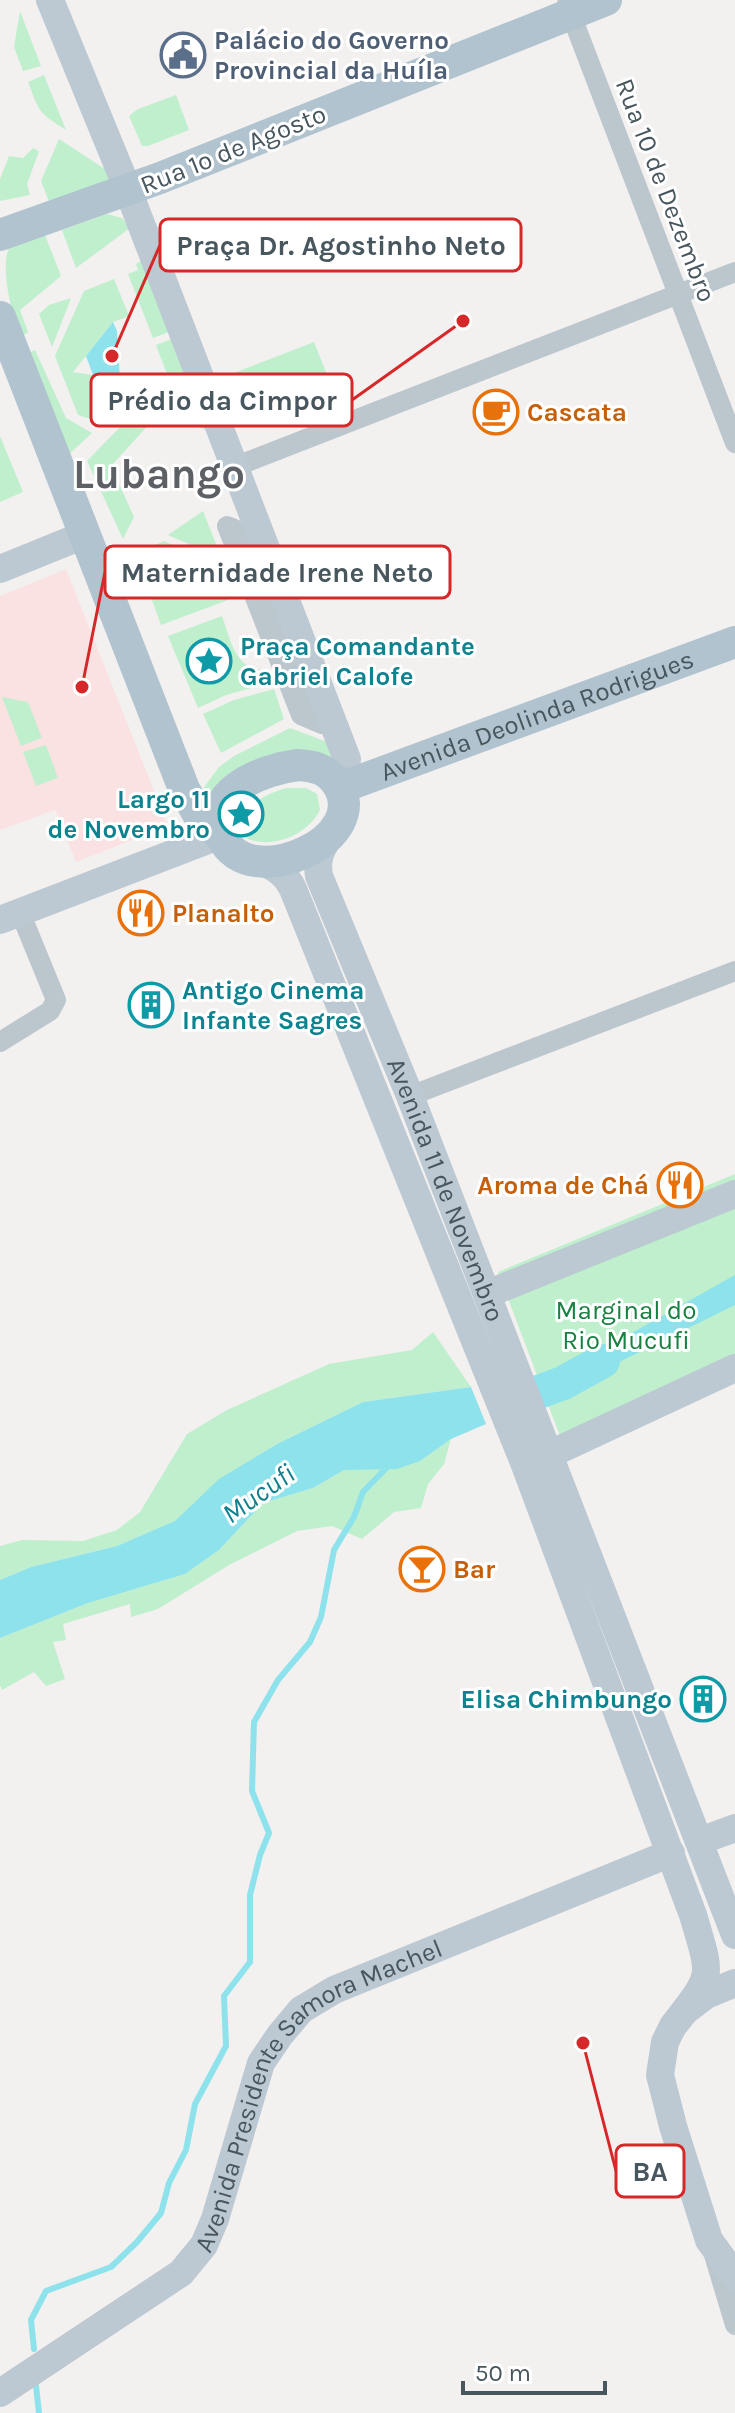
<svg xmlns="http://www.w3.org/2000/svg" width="735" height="2413" font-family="Karla,sans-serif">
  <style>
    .medical { fill: #fbe2e2 }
    .green { fill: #bfefcd }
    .water { fill: #8de2ec }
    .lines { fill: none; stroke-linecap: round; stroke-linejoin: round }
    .stream { stroke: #8de2ec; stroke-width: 6 }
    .river { stroke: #8de2ec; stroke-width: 34 }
    .street { stroke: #bcc6cd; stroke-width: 20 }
    .secondary { stroke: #bcc9d2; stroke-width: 28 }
    .primary { stroke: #b0c3cf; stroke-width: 32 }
    .labels { text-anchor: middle; stroke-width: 6; stroke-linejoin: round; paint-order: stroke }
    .service-label { font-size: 26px; font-weight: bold; fill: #4e5e75; stroke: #fff; text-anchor: start }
    .street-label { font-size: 26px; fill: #48565e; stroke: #fff }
    .food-label { font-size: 26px; font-weight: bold; fill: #c56008; stroke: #fff; text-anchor: start }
    .culture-label { font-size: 26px; font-weight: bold; fill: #0d838f; stroke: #fff; text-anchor: start }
    .park-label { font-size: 26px; fill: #188041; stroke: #fff }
    .water-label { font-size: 28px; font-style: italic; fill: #0e7f8d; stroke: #fff }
    .town-label { font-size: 42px; font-weight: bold; fill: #5d6165; stroke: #fff }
    .leader { fill: none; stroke: #d62828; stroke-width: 3 }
    .callout-dot { fill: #d62828; stroke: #fff; stroke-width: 3 }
    .callout { fill: #fff; stroke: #d62828; stroke-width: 3 }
    .callout-label { font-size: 28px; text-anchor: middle; font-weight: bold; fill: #48565e }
  </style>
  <rect width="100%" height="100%" fill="#f3f0f0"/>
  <!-- medical -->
  <path class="medical" d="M 66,569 L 168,826 L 76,862 L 55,810 L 0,830 L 0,596 Z"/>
  <!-- green -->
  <g class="green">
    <path d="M 20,11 L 41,66 L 23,71 L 14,47 Z"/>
    <path d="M 44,75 L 66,130 C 38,112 40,113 28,82 Z"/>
    <path d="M 176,95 L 189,130 L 148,146 L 142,146 L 129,116 L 138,109 Z"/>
    <path d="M 59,139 L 105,169 L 110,182 L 51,207 L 41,181 Z"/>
    <path d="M 33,148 L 39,151 L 27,184 L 30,195 L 0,201 L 0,179 L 9,156 L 23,158 Z"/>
    <path d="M 107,214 L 122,218 L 130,228 L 76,268 L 62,230 Z"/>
    <path d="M 45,235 L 61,276 L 20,310 L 28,332 L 20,338 C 12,316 0,267 9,248 C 18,241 34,239 45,235 Z"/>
    <path d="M 141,261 L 169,332 L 153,338 L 128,274 L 138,270 L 136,264 Z"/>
    <path d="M 114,279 L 129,316 L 113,322 L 73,372 L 137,382 L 140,392 L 102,423 L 78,415 L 55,356 L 84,291 Z"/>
    <path d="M 71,298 L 52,347 L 39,314 L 49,305 Z"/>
    <path d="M 172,339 L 206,430 L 185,422 L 156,345 Z"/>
    <path d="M 314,342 L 332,387 L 252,418 L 234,373 Z"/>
    <path d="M 35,350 L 66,418 L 92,433 L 65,458 L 27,354 Z"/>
    <path d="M 155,391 L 163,409 L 111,466 L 134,517 L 123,539 L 87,461 Z"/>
    <path d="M 0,436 L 23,492 L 0,502 Z"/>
    <path d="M 203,511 L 220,554 L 216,556 L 168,535 Z"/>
    <path d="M 164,541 L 207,560 L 148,581 L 140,574 L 132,556 Z"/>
    <path d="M 215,564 L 226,569 L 236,597 L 161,625 L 148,589 Z"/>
    <path d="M 222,616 C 231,640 234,670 266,670 L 270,683 L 226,695 L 198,708 L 168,636 Z"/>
    <path d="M 274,689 L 284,719 L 221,753 L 203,714 L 234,700 Z"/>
    <path d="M 2,697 L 28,702 L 42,738 L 21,746 Z"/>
    <path d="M 290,728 L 330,743 L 333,757 L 208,805 L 199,794 L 219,767 L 234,756 Z"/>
    <path d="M 46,745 L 58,778 L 36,786 L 23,752 Z"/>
    <path d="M 286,788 L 306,788 L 317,794 L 320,810 C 308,834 274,849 248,839 L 241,824 C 246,803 267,794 286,788 Z"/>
    <path d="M 735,1174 L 735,1381 L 569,1460 L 498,1272 Z"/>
    <path d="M 433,1332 L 471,1387 L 363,1402 L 277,1444 L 220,1479 L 176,1521 L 117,1546 L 31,1567 L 0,1580 L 0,1546 L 22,1540 L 83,1541 L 117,1530 L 140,1512 L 187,1434 L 227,1410 L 329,1364 L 412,1350 Z"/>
    <path d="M 451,1439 L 444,1464 L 428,1484 L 421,1508 L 394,1512 L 362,1539 L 332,1526 L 297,1531 L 229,1565 L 158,1609 L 131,1617 L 130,1604 L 63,1624 L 66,1640 L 53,1642 L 65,1679 L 46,1686 L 34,1672 L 2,1690 L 0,1685 L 0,1638 L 88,1603 L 185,1574 L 219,1550 L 263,1503 L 313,1488 L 344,1470 L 420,1461 Z"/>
  </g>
  <!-- water -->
  <g class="water">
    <path d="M 113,322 L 117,331 L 120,380 L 93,375 L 86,356 Z"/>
    <path d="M 735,1275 L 735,1305 L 599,1372 L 565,1392 L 563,1383 L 557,1375 Z"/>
    <path d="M 471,1387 L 486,1424 L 451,1439 L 420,1461 L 397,1469 L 344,1470 L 313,1488 L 263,1503 L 219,1550 L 185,1574 L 88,1603 L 0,1638 L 0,1580 L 31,1567 L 117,1546 L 175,1521 L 219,1479 L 277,1444 L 363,1402 Z"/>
  </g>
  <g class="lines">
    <!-- stream -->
    <g class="stream">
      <path d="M 34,2349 L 31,2320 L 46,2291 L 111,2267 L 137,2242 L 161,2213 L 169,2183 L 186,2150 L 195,2104 L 226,2046 L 224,1996 L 250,1962 L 250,1895 L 260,1855 L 269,1833 L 252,1791 L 254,1722 L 278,1680 L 310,1642 L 321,1617 L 334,1550 L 354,1517 L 363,1492 L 392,1462"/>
      <path d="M 36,2386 L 39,2413"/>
    </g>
    <!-- river -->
    <path class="river" d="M 514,1401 L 563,1383 L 603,1361"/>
    <!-- street -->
    <g class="street">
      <path d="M 567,4 L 735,443"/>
      <path d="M 234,467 L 735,272"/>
      <path d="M 227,526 L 246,534 L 322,724 L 301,715 Z"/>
      <path d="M 0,1042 L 50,1011 L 56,1000 L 20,912"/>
      <path d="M 410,1096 L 735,971"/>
      <path d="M 714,2255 L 735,2325"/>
    </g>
    <!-- secondary -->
    <g class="secondary">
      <path d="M 50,0 L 128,190 L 347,759 L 346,772 L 340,788"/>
      <path d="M 0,569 L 84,535"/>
      <path id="s1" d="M 330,835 C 321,850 316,858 319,876 L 410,1096 L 735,1935"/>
      <path d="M 261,861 C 276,868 286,874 293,889 L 525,1465 L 693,1915 C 712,1980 714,1972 673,2026"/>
      <path d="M 0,920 L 221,835"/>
      <path d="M 487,1294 L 735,1194"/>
      <path d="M 533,1462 L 735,1368"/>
      <path d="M 700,1841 L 735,1828"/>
      <path d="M 735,1983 L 706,1995 L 685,2011 L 673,2026 L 665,2042 L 660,2075 L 673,2126 L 709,2240 L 735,2276"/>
      <path id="s2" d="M 0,2393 L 181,2273 L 204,2245 L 215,2219 L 261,2063 L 280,2035 L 301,2010 L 334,1990 L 671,1853"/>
    </g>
    <!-- primary -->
    <g class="primary">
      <path d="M 0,235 L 160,178 L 606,0"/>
      <path d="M 0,317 L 184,789 L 203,823 L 221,835"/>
      <path d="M 298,765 C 314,766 326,769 336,782 C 377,838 248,896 222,837 C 202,791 265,769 298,765 Z"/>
      <path id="s3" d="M 340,788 L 735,642"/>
    </g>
  </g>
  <!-- icons -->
  <defs>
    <g id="civic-ring" transform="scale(2.3)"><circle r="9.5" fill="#fff" stroke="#5c6f8a" stroke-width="1.5"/><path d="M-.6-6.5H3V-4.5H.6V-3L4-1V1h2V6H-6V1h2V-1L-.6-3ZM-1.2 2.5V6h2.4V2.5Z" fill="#5c6f8a"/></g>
    <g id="cafe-ring" transform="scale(2.3)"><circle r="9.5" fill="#fff" stroke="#e8710a" stroke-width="1.5"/><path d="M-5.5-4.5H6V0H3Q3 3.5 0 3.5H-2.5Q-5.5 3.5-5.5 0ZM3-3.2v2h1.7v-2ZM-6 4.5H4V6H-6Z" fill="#e8710a"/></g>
    <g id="sight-ring" transform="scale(2.3)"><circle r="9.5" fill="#fff" stroke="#0f9aa8" stroke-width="1.5"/><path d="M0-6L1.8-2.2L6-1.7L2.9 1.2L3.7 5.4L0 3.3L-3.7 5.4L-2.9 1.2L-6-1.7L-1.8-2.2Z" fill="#0f9aa8"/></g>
    <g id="restaurant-ring" transform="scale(2.3)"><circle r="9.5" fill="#fff" stroke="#e8710a" stroke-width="1.5"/><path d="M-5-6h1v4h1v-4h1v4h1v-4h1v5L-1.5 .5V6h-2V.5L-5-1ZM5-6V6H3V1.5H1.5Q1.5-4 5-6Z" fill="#e8710a"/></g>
    <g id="building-ring" transform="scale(2.3)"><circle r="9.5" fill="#fff" stroke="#0f9aa8" stroke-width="1.5"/><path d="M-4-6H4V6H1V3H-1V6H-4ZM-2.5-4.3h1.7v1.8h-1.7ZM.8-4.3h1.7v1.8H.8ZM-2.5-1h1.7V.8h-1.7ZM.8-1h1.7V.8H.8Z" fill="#0f9aa8"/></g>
    <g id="bar-ring" transform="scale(2.3)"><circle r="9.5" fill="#fff" stroke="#e8710a" stroke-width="1.5"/><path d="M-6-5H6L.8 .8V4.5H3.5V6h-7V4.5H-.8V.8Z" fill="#e8710a"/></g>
  </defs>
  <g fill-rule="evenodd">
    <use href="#civic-ring" x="183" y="55"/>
    <use href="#cafe-ring" x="496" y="412"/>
    <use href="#sight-ring" x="209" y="661"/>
    <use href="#sight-ring" x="241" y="814"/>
    <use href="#restaurant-ring" x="141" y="913"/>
    <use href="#building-ring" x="151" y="1005"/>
    <use href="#restaurant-ring" x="680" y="1185"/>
    <use href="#bar-ring" x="422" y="1569"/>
    <use href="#building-ring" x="703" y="1699"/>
  </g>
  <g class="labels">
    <!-- service labels -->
    <g class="service-label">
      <text x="214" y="49">Palácio do Governo<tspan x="214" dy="30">Provincial da Huíla</tspan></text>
    </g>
    <!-- street labels -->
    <g class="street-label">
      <text transform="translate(233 149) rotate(-22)" y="9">Rua 1º de Agosto</text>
      <text transform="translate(666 190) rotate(69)" y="9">Rua 10 de Dezembro</text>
      <text dy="9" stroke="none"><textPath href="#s3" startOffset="210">Avenida Deolinda Rodrigues</textPath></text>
      <text dy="9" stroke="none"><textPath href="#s1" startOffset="382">Avenida 11 de Novembro</textPath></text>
      <text dy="9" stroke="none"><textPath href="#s2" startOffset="456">Avenida Presidente Samora Machel</textPath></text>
    </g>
    <!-- food labels -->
    <g class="food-label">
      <text x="527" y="421">Cascata</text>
      <text x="172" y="922">Planalto</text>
      <text x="649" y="1194" text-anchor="end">Aroma de Chá</text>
      <text x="453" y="1578">Bar</text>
    </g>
    <!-- culture labels -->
    <g class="culture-label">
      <text x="240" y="655">Praça Comandante<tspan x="240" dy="30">Gabriel Calofe</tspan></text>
      <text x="210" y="808" text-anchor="end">Largo 11<tspan x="210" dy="30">de Novembro</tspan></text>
      <text x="182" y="999">Antigo Cinema<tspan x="182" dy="30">Infante Sagres</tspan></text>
      <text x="672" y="1708" text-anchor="end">Elisa Chimbungo</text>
    </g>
    <!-- park labels -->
    <g class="park-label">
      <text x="626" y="1319">Marginal do<tspan x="626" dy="30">Rio Mucufi</tspan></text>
    </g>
    <!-- water labels -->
    <g class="water-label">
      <text transform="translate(258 1493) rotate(-35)" y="10">Mucufi</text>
    </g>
    <!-- town labels -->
    <g class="town-label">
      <text x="159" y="488">Lubango</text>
    </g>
  </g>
  <!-- callouts -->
  <path class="leader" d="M112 356L160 245M463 321L352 400M82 687L105 572M583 2043L616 2171"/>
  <g class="callout-dot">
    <circle cx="112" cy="356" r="8"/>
    <circle cx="463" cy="321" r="8"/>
    <circle cx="82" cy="687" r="8"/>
    <circle cx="583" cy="2043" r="8"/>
  </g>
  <g class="callout">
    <rect x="160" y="219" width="361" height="52" rx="8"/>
    <rect x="91" y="374" width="261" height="52" rx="8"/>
    <rect x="105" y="546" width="345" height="52" rx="8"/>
    <rect x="616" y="2145" width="68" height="52" rx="8"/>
  </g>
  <g class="callout-label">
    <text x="341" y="255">Praça Dr. Agostinho Neto</text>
    <text x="222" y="410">Prédio da Cimpor</text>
    <text x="277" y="582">Maternidade Irene Neto</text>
    <text x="650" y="2181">BA</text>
  </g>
  <!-- scale -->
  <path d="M463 2381v12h142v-12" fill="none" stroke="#48565e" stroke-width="4"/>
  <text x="475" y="2381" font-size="24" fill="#48565e" stroke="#ffffff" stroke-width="6" paint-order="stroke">50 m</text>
</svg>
